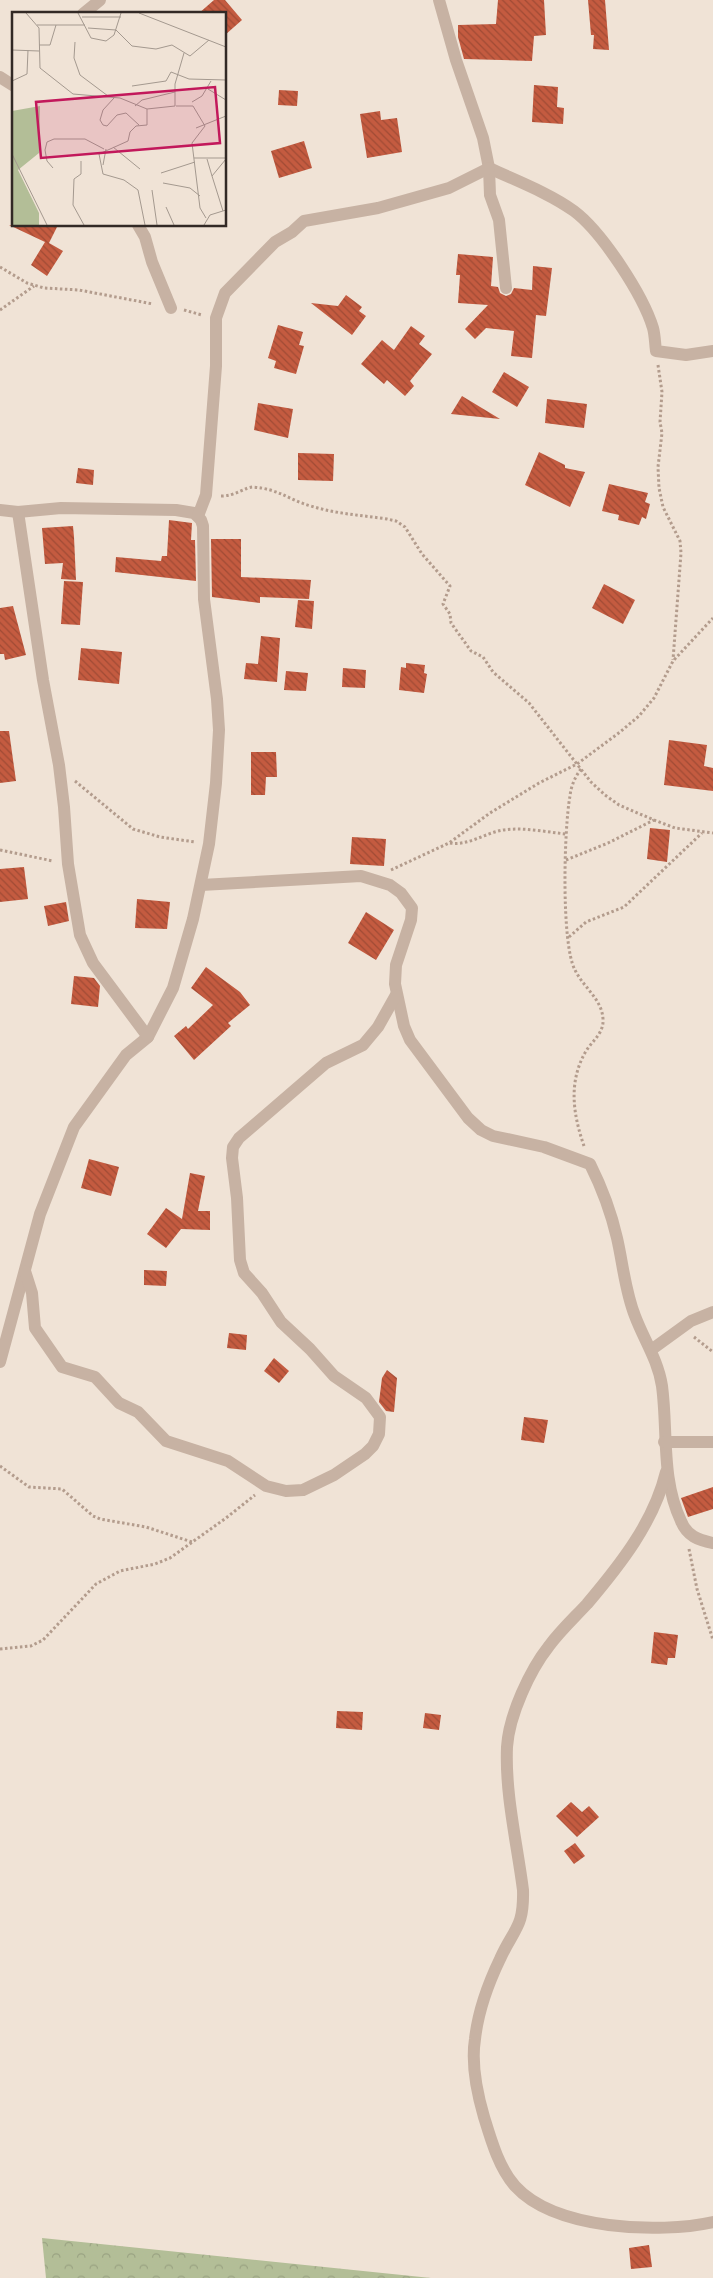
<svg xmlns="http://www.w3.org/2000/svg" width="713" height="2278" font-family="Figtree,sans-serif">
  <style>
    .forest { fill: url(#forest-crowns) }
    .building { fill: url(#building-back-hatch) }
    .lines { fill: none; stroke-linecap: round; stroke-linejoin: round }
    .path { stroke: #b39c8d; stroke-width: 3; stroke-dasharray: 2.5 2.5; stroke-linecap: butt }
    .minor { stroke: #c7b2a3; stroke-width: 12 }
    .inset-road { fill: none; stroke: #a4998f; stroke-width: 1 }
    .view { fill: #c2185b; fill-opacity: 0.15; stroke: #c2185b; stroke-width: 2.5 }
    .inset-edge { fill: none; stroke: #322925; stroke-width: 2.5 }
  </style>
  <defs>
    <pattern id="forest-crowns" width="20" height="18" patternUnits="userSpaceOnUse" patternTransform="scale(1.25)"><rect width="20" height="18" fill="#b3be97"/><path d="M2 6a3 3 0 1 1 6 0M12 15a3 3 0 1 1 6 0" fill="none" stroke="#9aa382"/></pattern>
    <pattern id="building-back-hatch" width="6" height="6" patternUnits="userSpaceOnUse" patternTransform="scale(1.25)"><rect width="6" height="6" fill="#c45b40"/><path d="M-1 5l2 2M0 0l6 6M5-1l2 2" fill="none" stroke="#a04b35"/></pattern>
  </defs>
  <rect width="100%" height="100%" fill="#f0e3d6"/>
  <!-- forest -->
  <path class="forest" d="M 42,2238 L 431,2278 L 46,2278 Z"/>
  <!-- building -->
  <g class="building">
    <path d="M 214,0 L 225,0 L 242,20 L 225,35 L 225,14 L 198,14 Z"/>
    <path d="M 498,0 L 544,0 L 546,35 L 534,36 L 532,61 L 464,59 L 458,37 L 458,25 L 496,24 Z"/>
    <path d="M 588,0 L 605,0 L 609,50 L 593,49 L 594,35 L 591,35 Z"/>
    <path d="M 534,85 L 558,87 L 557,107 L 564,108 L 563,124 L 532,122 Z"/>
    <path d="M 279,90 L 298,91 L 297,106 L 278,105 Z"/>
    <path d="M 380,111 L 381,120 L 397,118 L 402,152 L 367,158 L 360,114 Z"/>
    <path d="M 304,141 L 312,168 L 279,178 L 271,151 Z"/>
    <path d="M 9,225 L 58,225 L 49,243 L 63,251 L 47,276 L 31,265 L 45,242 Z"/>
    <path d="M 458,254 L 493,257 L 491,286 L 498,287 L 500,293 L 506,296 L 511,294 L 514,288 L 532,290 L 533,266 L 552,268 L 546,316 L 536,315 L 532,358 L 511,356 L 514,331 L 486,328 L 475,339 L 465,329 L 488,305 L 458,303 L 460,275 L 456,275 Z"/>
    <path d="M 346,295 L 362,307 L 359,311 L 366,316 L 352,335 L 311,303 L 338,306 Z"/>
    <path d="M 278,325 L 303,332 L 299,345 L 304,346 L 296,374 L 274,368 L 276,361 L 268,358 Z"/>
    <path d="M 411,326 L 425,336 L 419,344 L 432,354 L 410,381 L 414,386 L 405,396 L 387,380 L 384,384 L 361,364 L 382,340 L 394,350 Z"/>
    <path d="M 504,372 L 529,387 L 517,407 L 492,392 Z"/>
    <path d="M 462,396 L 500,419 L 451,414 Z"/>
    <path d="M 547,399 L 587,404 L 584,428 L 545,423 Z"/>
    <path d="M 258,403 L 293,409 L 288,438 L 254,430 Z"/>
    <path d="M 539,452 L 565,465 L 565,468 L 585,472 L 570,507 L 525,485 Z"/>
    <path d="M 298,453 L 334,454 L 333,481 L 298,480 Z"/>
    <path d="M 78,468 L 94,470 L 93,485 L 76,483 Z"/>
    <path d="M 609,484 L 648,493 L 645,502 L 650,504 L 646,519 L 642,517 L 639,525 L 618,520 L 619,515 L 602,511 Z"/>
    <path d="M 169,520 L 192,523 L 191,540 L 195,540 L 196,581 L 115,572 L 116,557 L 161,561 L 162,556 L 167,556 Z"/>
    <path d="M 73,526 L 74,537 L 76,580 L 61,579 L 63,563 L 45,564 L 42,528 Z"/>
    <path d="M 211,539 L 241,539 L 241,577 L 311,580 L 309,599 L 260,597 L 260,603 L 212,597 Z"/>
    <path d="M 64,581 L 83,582 L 80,625 L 61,624 Z"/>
    <path d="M 604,584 L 635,600 L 623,624 L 592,608 Z"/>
    <path d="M 298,600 L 314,601 L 312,629 L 295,627 Z"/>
    <path d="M 13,606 L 26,655 L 5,660 L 4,654 L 0,654 L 0,608 Z"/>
    <path d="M 261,636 L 280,638 L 277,682 L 244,679 L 246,663 L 258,664 Z"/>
    <path d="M 81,648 L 122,652 L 119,684 L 78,680 Z"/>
    <path d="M 406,663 L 425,665 L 424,673 L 427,674 L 424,693 L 399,690 L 401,667 L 406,668 Z"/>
    <path d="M 343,668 L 366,670 L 365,688 L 342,687 Z"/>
    <path d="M 286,671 L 308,673 L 306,691 L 284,690 Z"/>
    <path d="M 0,731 L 9,731 L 16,781 L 0,783 Z"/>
    <path d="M 669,740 L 707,745 L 704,766 L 713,768 L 713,791 L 664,785 Z"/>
    <path d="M 251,752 L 276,752 L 277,777 L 266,777 L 265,795 L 251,795 Z"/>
    <path d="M 650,828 L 670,830 L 667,862 L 647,859 Z"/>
    <path d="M 352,837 L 386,839 L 384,866 L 350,864 Z"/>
    <path d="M 24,867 L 28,899 L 0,902 L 0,869 Z"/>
    <path d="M 137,899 L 170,902 L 167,929 L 135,928 Z"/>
    <path d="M 66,902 L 69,921 L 48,926 L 44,906 Z"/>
    <path d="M 366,912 L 394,930 L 376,960 L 348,943 Z"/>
    <path d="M 206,967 L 240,992 L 250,1005 L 228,1023 L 231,1026 L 194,1060 L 174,1036 L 186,1026 L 188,1029 L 213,1005 L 191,988 Z"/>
    <path d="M 74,976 L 94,978 L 100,986 L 98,1007 L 71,1004 Z"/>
    <path d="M 89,1159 L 119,1167 L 111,1196 L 81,1188 Z"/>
    <path d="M 190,1173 L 205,1176 L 198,1211 L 210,1211 L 210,1230 L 181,1229 L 166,1248 L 147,1234 L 166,1208 L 182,1219 Z"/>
    <path d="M 144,1270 L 167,1271 L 166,1286 L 144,1285 Z"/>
    <path d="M 229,1333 L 247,1335 L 246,1350 L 227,1348 Z"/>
    <path d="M 274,1358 L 289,1371 L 279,1383 L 264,1371 Z"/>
    <path d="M 387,1370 L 397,1378 L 394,1412 L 386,1411 L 379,1402 L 382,1378 Z"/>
    <path d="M 524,1417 L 548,1420 L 544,1443 L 521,1440 Z"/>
    <path d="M 713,1487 L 713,1509 L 688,1517 L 681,1498 Z"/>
    <path d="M 654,1632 L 678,1635 L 675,1658 L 668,1658 L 667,1665 L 651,1663 Z"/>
    <path d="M 337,1711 L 363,1712 L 362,1730 L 336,1728 Z"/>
    <path d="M 425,1713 L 441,1715 L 439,1730 L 423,1728 Z"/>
    <path d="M 571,1802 L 582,1812 L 589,1806 L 599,1817 L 577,1837 L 556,1816 Z"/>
    <path d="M 575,1843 L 585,1856 L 574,1864 L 564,1851 Z"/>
    <path d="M 649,2245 L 652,2267 L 631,2269 L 629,2248 Z"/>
  </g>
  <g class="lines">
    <!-- path -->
    <g class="path">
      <path d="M 0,267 L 27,283 L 44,288 L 79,290 L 153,304"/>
      <path d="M 0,310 L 34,286"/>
      <path d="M 184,310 L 202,315"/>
      <path d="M 658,365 L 662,392 L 660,422 L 662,433 L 658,467 L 659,488 L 663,507 L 680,541 L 681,553 L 673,660"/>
      <path d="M 221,496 C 236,496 245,487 253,487 C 279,489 289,500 311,506 C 336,514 361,515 387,519 L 396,521 L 405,527 L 422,554 L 450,586 L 443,604 L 450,614 L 451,623 L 471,651 L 483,657 L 493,672 L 529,703 L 591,782 L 605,795 L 619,805 L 654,820 L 675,828 L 713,833"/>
      <path d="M 581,769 C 575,777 571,786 570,796 C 564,828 561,944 575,970 C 583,987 602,999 603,1019 C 604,1033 593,1040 586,1051 C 568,1082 573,1114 584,1146"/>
      <path d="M 75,781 L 133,829 L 160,837 L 195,842"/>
      <path d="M 450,843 C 468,846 485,833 503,830 C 524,827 546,832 566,834"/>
      <path d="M 0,850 L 53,861"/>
      <path d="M 566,860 L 608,843 L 654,820"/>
      <path d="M 391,870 L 449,843 L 490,813 L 539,783 L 577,764 L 620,732 L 639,716 L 654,698 L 673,661 L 713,618"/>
      <path d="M 569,937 L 586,922 L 624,907 L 702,833"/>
      <path d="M 694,1337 L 713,1352"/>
      <path d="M 0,1466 L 29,1487 L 62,1489 L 93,1516 L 100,1519 L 146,1527 L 192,1542"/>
      <path d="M 689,1549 L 697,1589 L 713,1640"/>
      <path d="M 0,1649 L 31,1646 L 43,1640 L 96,1584 L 120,1571 L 155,1564 L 170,1558 L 226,1518 L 255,1495"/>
    </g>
    <!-- minor -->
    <g class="minor">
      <path d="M 439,0 L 456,60 L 483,138 L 489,168 L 490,195 L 499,220 L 506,288"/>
      <path d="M 83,14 L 100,0"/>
      <path d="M 0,77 L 14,86"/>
      <path d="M 489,168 C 517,181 549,193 574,211 C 602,232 643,295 653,328 C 655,335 655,344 656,351 L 686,355 L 713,351"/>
      <path d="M 138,225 L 145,237 L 152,262 L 171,308"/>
      <path d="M 0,510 L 18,512 L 61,508 L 176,510 L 194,513 L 201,520 L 203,526 L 204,599 L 217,699 L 219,730 L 216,783 L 209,844 L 193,919 L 173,988 L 148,1037 L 126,1055 L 74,1127 L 40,1214 L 0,1362"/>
      <path d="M 18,512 L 43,680 L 59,765 L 64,807 L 68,864 L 80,935 L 93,963 L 148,1037"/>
      <path d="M 198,516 L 206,495 L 216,366 L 216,318 L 225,293 L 275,242 L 292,232 L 304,221 L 378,208 L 449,188 L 489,168"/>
      <path d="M 201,885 L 361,876 L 390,885 L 401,893 L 412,908 L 411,920 L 396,965 L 395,984 L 404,1026 L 410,1040 L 468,1118 L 481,1130 L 493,1136 L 544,1147 L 590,1164 C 602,1188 611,1212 617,1238 C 623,1264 625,1291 635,1316 C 644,1340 658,1360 662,1386 C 668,1431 661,1479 681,1521 C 687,1536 698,1540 713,1543"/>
      <path d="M 25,1271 L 32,1293 L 35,1328 L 62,1367 L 95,1377 L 119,1403 L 138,1412 L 166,1441 L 228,1461 L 266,1486 L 286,1491 L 303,1490 L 334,1475 L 365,1454 L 373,1446 L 379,1434 L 380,1417 L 366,1398 L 334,1376 L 310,1349 L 281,1322 L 262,1293 L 244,1273 L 240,1260 L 237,1198 L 232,1158 L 233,1147 L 239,1138 L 326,1063 L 363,1045 L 378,1027 L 396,995"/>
      <path d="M 651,1350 L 691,1321 L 713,1312"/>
      <path d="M 664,1442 L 713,1442"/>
      <path d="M 666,1472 C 654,1522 620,1565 587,1604 C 574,1618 560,1631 549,1646 C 530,1670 509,1715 507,1747 C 505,1794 517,1843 523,1890 C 524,1928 514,1928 500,1959 C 488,1984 478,2012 475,2039 C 471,2064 477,2093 484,2117 C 491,2140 499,2168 515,2186 C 555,2230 659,2234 713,2222"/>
    </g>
  </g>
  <!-- overview -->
  <g transform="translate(12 12)">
    <rect width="214" height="214" fill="#f0e3d6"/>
    <path d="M 28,94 L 27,141 L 6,158 L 27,201 L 27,213 L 0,213 L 0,99 Z" fill="#b3be97"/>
    <path class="inset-road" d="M 14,1 L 27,16 L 28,56 L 61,82 L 108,86 L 135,97 L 163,94 L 163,72 L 172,41M 66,1 L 79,26 L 94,29 L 102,23 L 109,1M 127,1 L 214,35M 70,5 L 109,5M 25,13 L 73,13M 76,16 L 104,18 L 120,34 L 144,37 L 160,33 L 178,44 L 197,28M 63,30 L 62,46 L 68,63 L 96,84M 27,33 L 38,33 L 44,13M 0,38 L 27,39M 0,69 L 15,62 L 16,38M 120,74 L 154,69 L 159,60 L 177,67 L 214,68M 196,77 L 214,88M 102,86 L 91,98 L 88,108 L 91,113 L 95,114 L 105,103 L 114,101 L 127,113M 180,90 L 190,84 L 199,69M 123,94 L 130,88 L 163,80M 164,94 L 181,94 L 193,114 L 180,131 L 188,196 L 194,206M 184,116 L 214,104M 101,135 L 128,157M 0,142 L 35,213M 182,146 L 214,146M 195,147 L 200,164M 69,149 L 69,162 L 62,167 L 61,193 L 72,213M 91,153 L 94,137M 41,156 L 35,149 L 33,138 L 35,130 L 42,127 L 73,127 L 92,137M 149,161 L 183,150M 151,171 L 178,176 L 188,184M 140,178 L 145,213M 154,195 L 162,213M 211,199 L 200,164 L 214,147M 133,213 L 126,178 L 112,168 L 91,162 L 87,142 L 116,129 L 118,120 L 124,114 L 135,113 L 135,97M 192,213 L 198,203 L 214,198"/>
    <path class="view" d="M 203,75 L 208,131 L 29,146 L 24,90 Z"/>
    <rect width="214" height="214" class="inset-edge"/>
  </g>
</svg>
